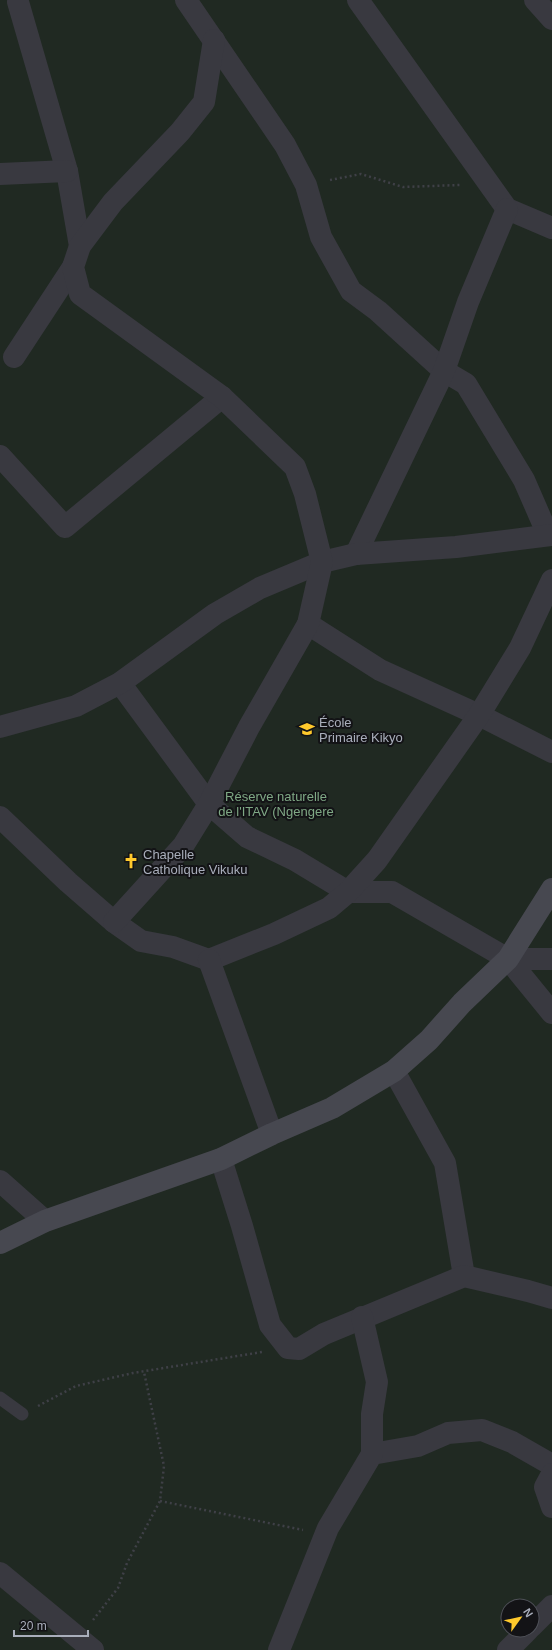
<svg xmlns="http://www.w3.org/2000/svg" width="552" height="1650" font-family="Helvetica,sans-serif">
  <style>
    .green { fill: #202922; fill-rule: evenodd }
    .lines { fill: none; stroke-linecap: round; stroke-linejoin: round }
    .path { stroke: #3f4047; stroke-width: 2.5; stroke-dasharray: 2 3; stroke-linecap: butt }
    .lane { stroke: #393940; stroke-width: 13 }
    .street { stroke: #393940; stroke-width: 22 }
    .secondary { stroke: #474850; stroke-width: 22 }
    .labels { text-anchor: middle; stroke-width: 4; stroke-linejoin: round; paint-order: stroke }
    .poi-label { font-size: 13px; fill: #a9aebb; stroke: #131316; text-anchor: start }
    .park-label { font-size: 13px; fill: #7fa885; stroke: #131316 }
  </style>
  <rect width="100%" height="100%" fill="#18181b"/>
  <!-- green -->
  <path class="green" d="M 0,0 L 552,0 L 552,1650 L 0,1650 ZM 508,1606 L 532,1606 L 532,1630 L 508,1630 Z"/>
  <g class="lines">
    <!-- path -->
    <g class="path">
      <path d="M 330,180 L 361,174 L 403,187 L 460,185"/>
      <path d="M 38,1406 L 76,1386 L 133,1373 L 262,1352"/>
      <path d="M 160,1501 L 303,1530"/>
      <path d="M 93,1620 L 118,1588 L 127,1563 L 160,1501 L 164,1466 L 144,1372"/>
    </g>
    <!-- lane -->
    <path class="lane" d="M 0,1398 L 22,1414"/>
    <!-- street -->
    <g class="street">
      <path d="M 186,0 L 285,145 L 306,185 L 321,237 L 351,291 L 378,311 L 444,371 L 466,384 L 524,480 L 548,535"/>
      <path d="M 358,0 L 507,209 L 552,228"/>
      <path d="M 535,0 L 552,19"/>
      <path d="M 18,2 L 67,171 L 80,246"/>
      <path d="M 0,174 L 67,171"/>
      <path d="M 14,357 L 73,267"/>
      <path d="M 0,456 L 65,527 L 222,397"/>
      <path d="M 356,554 L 444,371 L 468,302 L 507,209"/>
      <path d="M 308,624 L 380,670 L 479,715 L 552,752"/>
      <path d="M 120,683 L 209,804 L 247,837 L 295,860 L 348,892 L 392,892 L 508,959 L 552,1013"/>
      <path d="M 0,727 L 76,706 L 120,683 L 215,614 L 260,588 L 322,562 L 356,554 L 456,547 L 552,535"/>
      <path d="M 0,817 L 68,882 L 114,922 L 141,941 L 173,947 L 209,960 L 274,934 L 329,908 L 348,892 L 377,860 L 479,715 L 520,648 L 552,580"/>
      <path d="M 114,922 L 183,846 L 209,804 L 249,727 L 308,624 L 322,562 L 305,494 L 295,467 L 222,397 L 80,294 L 73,267 L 80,246 L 113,202 L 180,132 L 204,102 L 214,40"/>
      <path d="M 508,959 L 552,959"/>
      <path d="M 209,960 L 272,1134"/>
      <path d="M 394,1071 L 445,1163 L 464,1276"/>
      <path d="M 221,1159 L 242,1226 L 270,1325 L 288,1348 L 299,1349 L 324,1334 L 464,1276 L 528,1291 L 552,1298"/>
      <path d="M 0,1181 L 45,1221"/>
      <path d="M 372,1454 L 418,1446 L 448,1433 L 482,1430 L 512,1442 L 552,1465"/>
      <path d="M 552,1474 L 545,1487 L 552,1507"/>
      <path d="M 0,1573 L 93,1650"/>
      <path d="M 532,1626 L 552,1606"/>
      <path d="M 279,1650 L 328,1528 L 372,1454 L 372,1414 L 377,1382 L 362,1317"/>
      <path d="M 508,1650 L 528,1630"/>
    </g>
    <!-- secondary -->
    <path class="secondary" d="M 0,1243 L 45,1221 L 221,1159 L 272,1134 L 332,1108 L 394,1071 L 429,1040 L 462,1003 L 508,959 L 552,889"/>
  </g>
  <!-- icons -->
  <defs>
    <g id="school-bare" transform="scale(1.2)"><path d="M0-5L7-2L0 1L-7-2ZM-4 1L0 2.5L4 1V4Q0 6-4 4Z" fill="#ffc92c" stroke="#131316" stroke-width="2.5" paint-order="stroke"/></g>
    <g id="church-bare" transform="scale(1.2)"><path d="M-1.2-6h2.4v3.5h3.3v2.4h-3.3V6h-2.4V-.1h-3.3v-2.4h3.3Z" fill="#ffc92c" stroke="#131316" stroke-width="2.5" paint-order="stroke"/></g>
  </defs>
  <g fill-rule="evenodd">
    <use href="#school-bare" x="307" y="729"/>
    <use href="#church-bare" x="131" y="861"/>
  </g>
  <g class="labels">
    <!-- poi labels -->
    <g class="poi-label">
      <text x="319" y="727">École<tspan x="319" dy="15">Primaire Kikyo</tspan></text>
      <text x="143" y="859">Chapelle<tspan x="143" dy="15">Catholique Vikuku</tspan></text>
    </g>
    <!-- park labels -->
    <g class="park-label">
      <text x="276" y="801">Réserve naturelle<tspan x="276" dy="15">de l'ITAV (Ngengere</tspan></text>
    </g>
  </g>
  <!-- north arrow -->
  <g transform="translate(520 1618) rotate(57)"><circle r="19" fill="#131316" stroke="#4f5158"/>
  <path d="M0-3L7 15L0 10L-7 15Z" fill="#ffc92c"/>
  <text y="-6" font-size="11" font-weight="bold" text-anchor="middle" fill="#a9aebb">N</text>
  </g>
  <!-- scale -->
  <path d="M14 1630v6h74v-6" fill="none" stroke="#a9aebb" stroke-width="2"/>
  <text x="20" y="1630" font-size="12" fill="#a9aebb" stroke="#131316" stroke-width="3" paint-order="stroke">20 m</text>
</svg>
